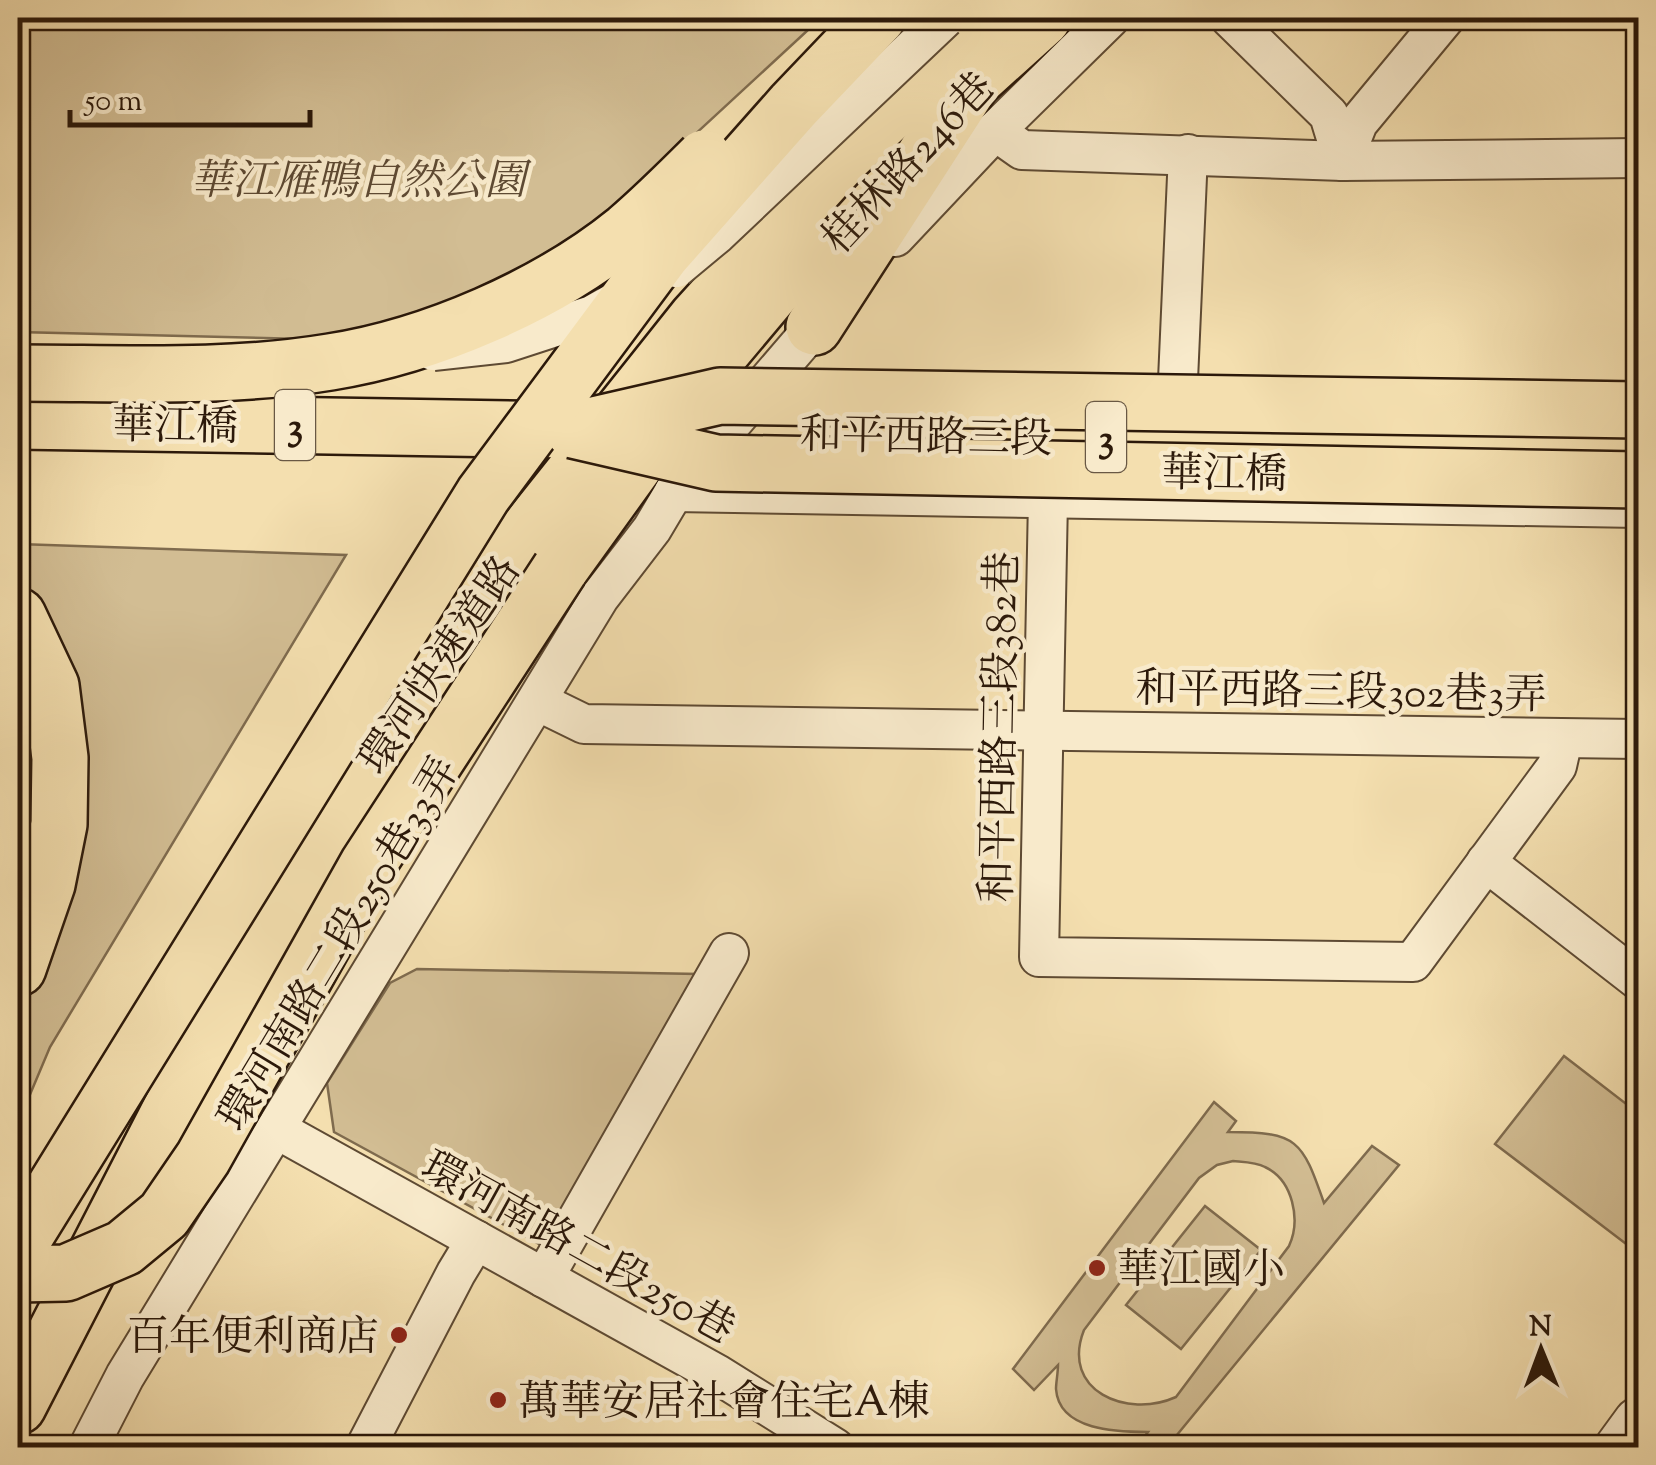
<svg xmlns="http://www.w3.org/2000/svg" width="1656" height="1465" font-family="'Sorts Mill Goudy','Noto Serif TC',serif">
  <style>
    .green { fill: #d2bd93; stroke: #7f6b4e; stroke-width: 2.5; fill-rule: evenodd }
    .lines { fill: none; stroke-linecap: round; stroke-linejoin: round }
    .minor-tunnel { stroke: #ccb78e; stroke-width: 38; stroke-dasharray: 38 19; stroke-linecap: butt }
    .minor-casing { stroke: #5e4a33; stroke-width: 42 }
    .tertiary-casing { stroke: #5e4a33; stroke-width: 52 }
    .primary-casing { stroke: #2c190a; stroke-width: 60 }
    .trunk-casing { stroke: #2c190a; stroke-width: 60 }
    .minor { stroke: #f8eacb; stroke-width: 38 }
    .tertiary { stroke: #f8eacb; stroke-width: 48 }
    .primary { stroke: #f4dfaf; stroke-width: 55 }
    .trunk { stroke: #f4dfaf; stroke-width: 55 }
    .minor-bridge-casing { stroke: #5e4a33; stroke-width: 42; stroke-linecap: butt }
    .primary-bridge-casing { stroke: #2c190a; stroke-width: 60; stroke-linecap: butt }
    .trunk-bridge-casing { stroke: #2c190a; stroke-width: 60; stroke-linecap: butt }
    .minor-bridge { stroke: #f8eacb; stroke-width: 38 }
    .primary-bridge { stroke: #f4dfaf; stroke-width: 55 }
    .trunk-bridge { stroke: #f4dfaf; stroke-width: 55 }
    .poi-dot { fill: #8f2418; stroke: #f8eacb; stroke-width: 4 }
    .labels { text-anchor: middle; stroke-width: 9; stroke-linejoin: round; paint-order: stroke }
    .shield { fill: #f8eacb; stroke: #695844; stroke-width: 2.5 }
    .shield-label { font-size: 40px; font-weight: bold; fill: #2c190a }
    .street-label { font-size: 42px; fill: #2c190a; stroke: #f8eacb }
    .park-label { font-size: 42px; font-style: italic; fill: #5e4a33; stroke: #f8eacb }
    .poi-label { font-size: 42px; fill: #2c190a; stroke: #f8eacb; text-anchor: start }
  </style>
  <rect width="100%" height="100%" fill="#f4dfaf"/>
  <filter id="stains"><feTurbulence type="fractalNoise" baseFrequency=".002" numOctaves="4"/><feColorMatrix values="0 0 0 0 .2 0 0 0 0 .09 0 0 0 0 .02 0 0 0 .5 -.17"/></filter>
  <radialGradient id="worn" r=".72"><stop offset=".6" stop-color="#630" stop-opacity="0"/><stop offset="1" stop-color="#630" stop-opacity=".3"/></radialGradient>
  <!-- green -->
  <g class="green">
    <path d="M 18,18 L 821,18 L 469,343 L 18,332 Z"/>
    <path d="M 18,544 L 346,555 L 50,1047 L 18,1123 Z"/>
    <path d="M 417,969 L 698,974 L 541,1245 L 334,1132 L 327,1083 L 390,983 Z"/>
    <path d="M 1564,1056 L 1638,1113 L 1638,1253 L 1495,1144 Z"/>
    <path d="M 1214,1102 L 1236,1121 L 1228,1132 C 1298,1132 1302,1140 1324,1203 L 1372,1146 L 1399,1165 L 1167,1447 L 1137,1447 L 1148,1432 C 1118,1432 1059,1431 1056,1389 C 1056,1382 1058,1373 1058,1365 L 1034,1390 L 1013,1369 ZM 1233,1161 C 1244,1162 1256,1162 1265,1167 C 1293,1180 1301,1220 1289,1246 L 1176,1397 C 1127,1419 1060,1391 1084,1330 L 1199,1178 L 1217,1165 Z"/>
    <path d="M 1205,1206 L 1261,1250 L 1181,1349 L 1126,1305 Z"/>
  </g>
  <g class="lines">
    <!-- minor-tunnel -->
    <path class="minor-tunnel" d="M 1055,391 L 1055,483"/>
    <!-- minor casing -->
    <g class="minor-casing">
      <g id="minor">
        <path d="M 1230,18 L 1329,115 L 1343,161"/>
        <path d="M 995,131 L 1022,150 L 1343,161 L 1638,158"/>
        <path d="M 1343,161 L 1358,123 L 1445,18"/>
        <path d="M 895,237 L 995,131 L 1110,18"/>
        <path d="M 1178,380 L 1188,154"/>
        <path d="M 688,474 L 828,311"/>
        <path d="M 1055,483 L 1048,499 L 1039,957 L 1413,962 L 1557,766 L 1563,739"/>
        <path d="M 674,492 L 1638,508"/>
        <path d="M 537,701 L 584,724 L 1638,739"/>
        <path d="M 1486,862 L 1638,980"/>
        <path d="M 276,1129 L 717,1374 L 835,1448"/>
        <path d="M 544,1278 L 729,953"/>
        <path d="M 88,1448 L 125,1376 L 599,598 L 652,529 L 674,492"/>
        <path d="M 365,1448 L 456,1273 L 476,1240"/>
      </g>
    </g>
    <!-- tertiary casing -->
    <g class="tertiary-casing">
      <path id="tertiary" d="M 1619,1448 L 1638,1422"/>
    </g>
    <!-- primary casing -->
    <g class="primary-casing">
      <path id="primary" d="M 18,421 L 573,430"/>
    </g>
    <!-- trunk casing -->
    <g class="trunk-casing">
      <g id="trunk">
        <path d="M 971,83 L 1043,18"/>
        <path d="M 814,327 L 971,84"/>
        <path d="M 560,569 L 686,394 L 812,244"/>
        <path d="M 18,616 L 51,686 L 60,758 L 59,824 L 47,884 L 18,968"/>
        <path d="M 18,1406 L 196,1060 L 333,821 L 521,539 L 696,319 L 844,156 L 991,18"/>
      </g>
    </g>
    <!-- minor -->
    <use href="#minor" class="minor"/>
    <!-- tertiary -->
    <use href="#tertiary" class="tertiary"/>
    <!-- primary -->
    <use href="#primary" class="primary"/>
    <!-- trunk -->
    <use href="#trunk" class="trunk"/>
    <!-- minor-bridge casing -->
    <g class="minor-bridge-casing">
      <g id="minor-bridge">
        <path d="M 676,268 L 717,234 L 945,18"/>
        <path d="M 433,351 L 506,343 L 592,315 L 624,297"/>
      </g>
    </g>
    <!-- primary-bridge casing -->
    <g class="primary-bridge-casing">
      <g id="primary-bridge">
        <path d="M 585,427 L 720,396 L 1638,410"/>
        <path d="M 573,430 L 716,463 L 1638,480"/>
      </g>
    </g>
    <!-- trunk-bridge casing -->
    <g class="trunk-bridge-casing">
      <g id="trunk-bridge">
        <path d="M 18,373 C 121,373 227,379 330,362 C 431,346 547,296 627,231 C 654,208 679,183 704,158"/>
        <path d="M 18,1247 L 483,495 L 662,254 L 794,105 L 877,18"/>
        <path d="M 18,1274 L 66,1273 L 124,1248 L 164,1215 L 203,1158 L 368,864 L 560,569"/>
      </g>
    </g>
    <!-- minor-bridge -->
    <use href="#minor-bridge" class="minor-bridge"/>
    <!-- primary-bridge -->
    <use href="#primary-bridge" class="primary-bridge"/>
    <!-- trunk-bridge -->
    <use href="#trunk-bridge" class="trunk-bridge"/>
  </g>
  <!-- markers -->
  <g class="poi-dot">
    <circle cx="1097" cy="1268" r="10"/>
    <circle cx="399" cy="1335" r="10"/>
    <circle cx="498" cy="1400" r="10"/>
  </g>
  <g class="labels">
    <!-- shield labels -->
    <g class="shield">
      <rect x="275" y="390" width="40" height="70" rx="8"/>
      <rect x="1086" y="402" width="40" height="70" rx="8"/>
    </g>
    <g class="shield-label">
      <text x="295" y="439">3</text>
      <text x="1106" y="451">3</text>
    </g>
    <!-- street labels -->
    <g class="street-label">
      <text transform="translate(907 162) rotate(-47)" y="15">桂林路246巷</text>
      <text transform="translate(175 424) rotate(1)" y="15">華江橋</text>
      <text transform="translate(926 435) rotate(1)" y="15">和平西路三段</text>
      <text transform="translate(1224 472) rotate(1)" y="15">華江橋</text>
      <text transform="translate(438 664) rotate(-56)" y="15">環河快速道路</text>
      <text transform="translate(1341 690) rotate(1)" y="15">和平西路三段302巷3弄</text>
      <text transform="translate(998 727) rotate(-89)" y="15">和平西路三段382巷</text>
      <text transform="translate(337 943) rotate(-59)" y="15">環河南路二段250巷33弄</text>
      <text transform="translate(579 1246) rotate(29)" y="15">環河南路二段250巷</text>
    </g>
    <!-- park labels -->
    <g class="park-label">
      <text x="358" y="194">華江雁鴨自然公園</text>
    </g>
    <!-- poi labels -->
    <g class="poi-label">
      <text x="1117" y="1283">華江國小</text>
      <text x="379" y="1350" text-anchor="end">百年便利商店</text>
      <text x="518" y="1415">萬華安居社會住宅A棟</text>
    </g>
  </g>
  <!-- margin -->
  <rect width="1656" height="1465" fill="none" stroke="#f4dfaf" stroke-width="60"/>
  <rect x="20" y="20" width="1616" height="1425" fill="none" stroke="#2c190a" stroke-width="5"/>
  <rect x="30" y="30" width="1596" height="1405" fill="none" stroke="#2c190a" stroke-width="2.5"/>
  <!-- north arrow -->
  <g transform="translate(1541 1350) rotate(359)" stroke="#f8eacb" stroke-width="8" paint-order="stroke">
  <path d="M0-8L18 38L0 25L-18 38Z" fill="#2c190a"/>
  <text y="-15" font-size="28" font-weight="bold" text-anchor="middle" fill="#2c190a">N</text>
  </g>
  <!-- scale -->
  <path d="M70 110v15h240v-15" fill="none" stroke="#2c190a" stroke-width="5"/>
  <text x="85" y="110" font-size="30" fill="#2c190a" stroke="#f8eacb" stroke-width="8" paint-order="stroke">50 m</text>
  <rect width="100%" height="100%" filter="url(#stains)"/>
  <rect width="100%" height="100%" fill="url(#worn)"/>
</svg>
